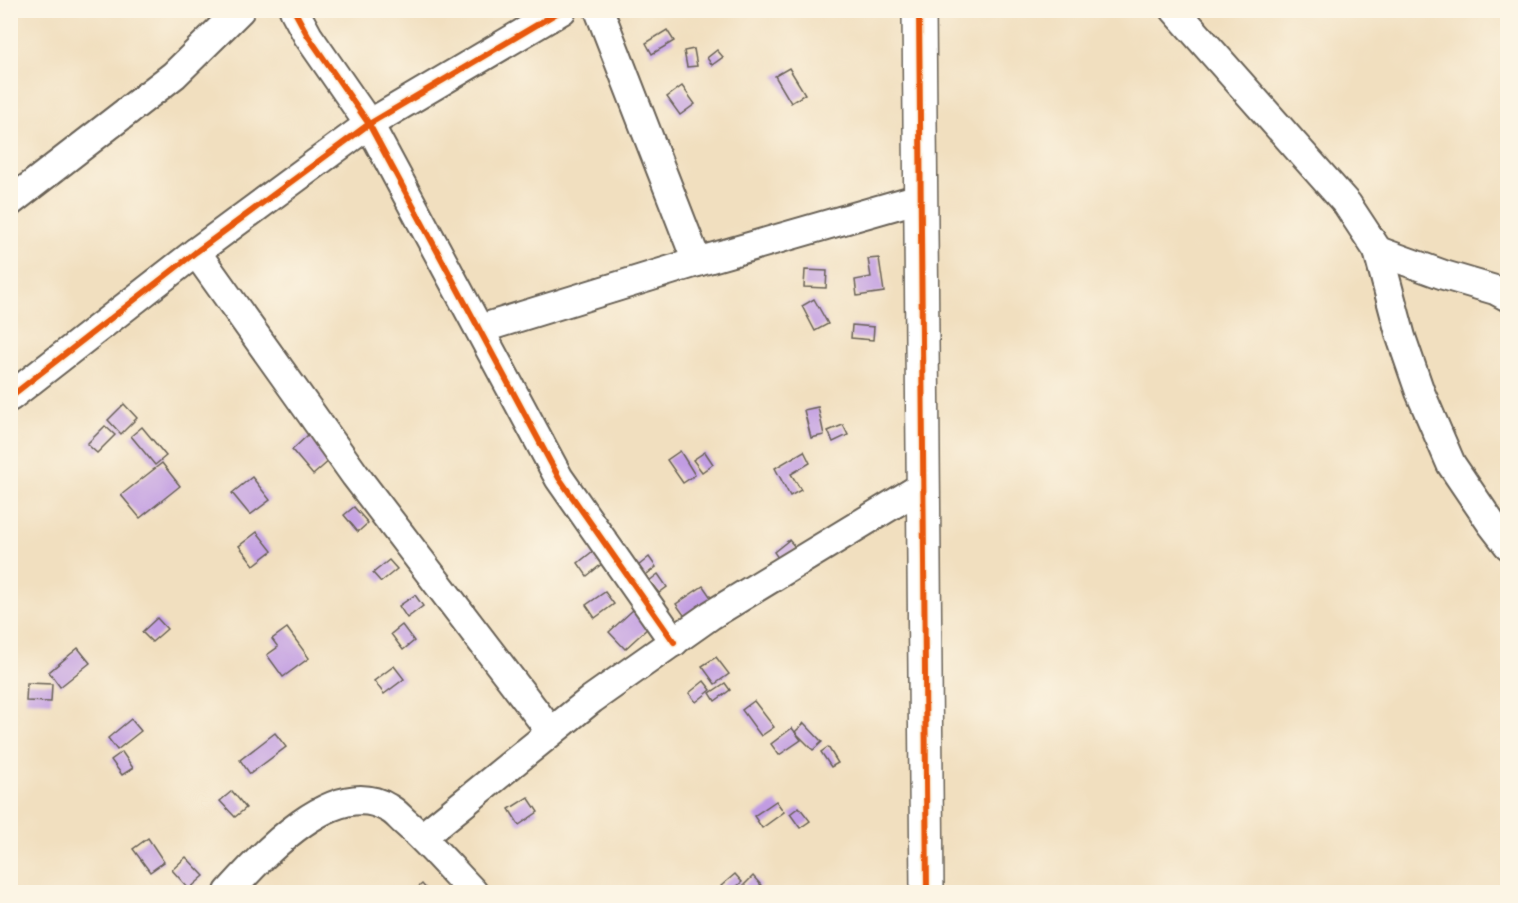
<svg xmlns="http://www.w3.org/2000/svg" width="1518" height="903" font-family="Dekko,sans-serif">
  <style>
    .building { fill: #c19ce2 }
    .lines { fill: none; stroke-linecap: round; stroke-linejoin: round }
    .street-casing { stroke: #676055; stroke-width: 32 }
    .secondary-casing { stroke: #676055; stroke-width: 36 }
    .street { stroke: #fff; stroke-width: 28 }
    .secondary { stroke: #fff; stroke-width: 33 }
    .cycleway-casing { stroke: #fcf5e5; stroke-width: 10 }
    .cycleway { stroke: #e8590c; stroke-width: 6 }
  </style>
  <rect width="100%" height="100%" fill="#fcf5e5"/>
  <filter id="ink" filterUnits="userSpaceOnUse"><feTurbulence type="fractalNoise" baseFrequency=".0167" numOctaves="2"/><feDisplacementMap in="SourceGraphic" scale="12" xChannelSelector="R" yChannelSelector="G"/><feConvolveMatrix kernelMatrix="1 2 1 2 8 2 1 2 1" color-interpolation-filters="sRGB"/></filter>
  <filter id="wash" filterUnits="userSpaceOnUse"><feTurbulence type="fractalNoise" baseFrequency=".008" numOctaves="4" result="noise"/><feDisplacementMap in="SourceGraphic" scale="24" xChannelSelector="R" yChannelSelector="G"/><feGaussianBlur stdDeviation="1.35" result="paint"/><feColorMatrix in="noise" values="0 0 0 0 0 0 0 0 0 0 0 0 0 0 0 0 0 1.4 0 .05"/><feComposite in="paint" operator="in"/></filter>
  <g filter="url(#wash)">
    <rect width="100%" height="100%" fill="#f1dfbf"/>
    <g id="blocks">
      <!-- building -->
      <g class="building">
        <path d="M 667,30 L 674,41 L 652,54 L 646,43 Z"/>
        <path d="M 694,49 L 697,66 L 687,67 L 684,51 Z"/>
        <path d="M 717,50 L 723,57 L 712,65 L 707,58 Z"/>
        <path d="M 789,68 L 805,94 L 791,103 L 775,76 Z"/>
        <path d="M 682,86 L 695,104 L 680,115 L 667,97 Z"/>
        <path d="M 879,258 L 884,292 L 857,296 L 855,280 L 871,277 L 868,259 Z"/>
        <path d="M 805,270 L 827,271 L 826,288 L 804,287 Z"/>
        <path d="M 814,299 L 828,324 L 815,331 L 802,306 Z"/>
        <path d="M 852,325 L 874,327 L 873,340 L 851,338 Z"/>
        <path d="M 124,404 L 137,418 L 121,434 L 108,420 Z"/>
        <path d="M 818,407 L 824,435 L 811,438 L 804,410 Z"/>
        <path d="M 843,425 L 848,435 L 833,442 L 828,431 Z"/>
        <path d="M 105,426 L 115,435 L 97,453 L 87,444 Z"/>
        <path d="M 142,427 L 166,456 L 155,465 L 131,436 Z"/>
        <path d="M 308,435 L 330,460 L 313,475 L 292,450 Z"/>
        <path d="M 680,451 L 695,475 L 683,483 L 667,460 Z"/>
        <path d="M 804,451 L 810,463 L 791,474 L 801,490 L 790,496 L 775,468 Z"/>
        <path d="M 705,452 L 713,464 L 702,472 L 693,460 Z"/>
        <path d="M 162,463 L 180,486 L 140,518 L 121,495 Z"/>
        <path d="M 252,477 L 270,500 L 250,515 L 232,493 Z"/>
        <path d="M 354,507 L 368,523 L 358,532 L 344,515 Z"/>
        <path d="M 257,532 L 272,551 L 254,565 L 239,546 Z"/>
        <path d="M 789,540 L 796,548 L 780,561 L 774,552 Z"/>
        <path d="M 593,551 L 603,563 L 587,576 L 578,563 Z"/>
        <path d="M 649,557 L 656,567 L 639,580 L 632,571 Z"/>
        <path d="M 389,560 L 397,569 L 381,582 L 373,573 Z"/>
        <path d="M 658,574 L 667,587 L 659,593 L 649,581 Z"/>
        <path d="M 703,586 L 712,599 L 686,618 L 676,604 Z"/>
        <path d="M 605,592 L 614,604 L 595,618 L 586,605 Z"/>
        <path d="M 415,595 L 423,606 L 407,618 L 399,606 Z"/>
        <path d="M 633,610 L 649,627 L 625,649 L 609,632 Z"/>
        <path d="M 157,618 L 167,629 L 152,642 L 142,632 Z"/>
        <path d="M 402,625 L 414,641 L 403,650 L 391,634 Z"/>
        <path d="M 287,628 L 309,658 L 283,677 L 267,655 L 278,647 L 272,639 Z"/>
        <path d="M 78,648 L 90,663 L 60,687 L 49,672 Z"/>
        <path d="M 716,657 L 729,674 L 715,684 L 702,666 Z"/>
        <path d="M 394,666 L 404,679 L 384,694 L 374,681 Z"/>
        <path d="M 704,681 L 711,690 L 696,702 L 689,693 Z"/>
        <path d="M 27,683 L 52,684 L 51,702 L 26,701 Z"/>
        <path d="M 725,683 L 730,690 L 715,701 L 710,693 Z"/>
        <path d="M 754,701 L 774,727 L 761,736 L 742,710 Z"/>
        <path d="M 131,719 L 141,731 L 117,750 L 108,738 Z"/>
        <path d="M 804,723 L 822,742 L 813,750 L 795,732 Z"/>
        <path d="M 792,728 L 801,740 L 779,755 L 771,744 Z"/>
        <path d="M 275,733 L 286,747 L 250,774 L 240,760 Z"/>
        <path d="M 828,747 L 838,763 L 831,767 L 821,752 Z"/>
        <path d="M 122,752 L 133,768 L 122,775 L 111,760 Z"/>
        <path d="M 232,791 L 246,808 L 235,817 L 220,801 Z"/>
        <path d="M 528,797 L 538,812 L 519,825 L 509,809 Z"/>
        <path d="M 776,801 L 784,812 L 762,828 L 754,816 Z"/>
        <path d="M 799,807 L 810,821 L 800,828 L 790,814 Z"/>
        <path d="M 148,838 L 164,862 L 150,872 L 133,849 Z"/>
        <path d="M 186,857 L 204,876 L 189,889 L 172,870 Z"/>
        <path d="M 735,874 L 742,882 L 730,892 L 727,892 L 721,886 Z"/>
        <path d="M 753,876 L 761,885 L 751,892 L 744,885 Z"/>
        <path d="M 422,884 L 429,892 L 413,892 Z"/>
      </g>
    </g>
  </g>
  <g filter="url(#ink)">
    <use href="#blocks" fill-opacity="0" stroke="#676055" stroke-width="1.5"/>
    <g class="lines">
      <!-- street casing -->
      <g class="street-casing">
        <g id="street">
          <path d="M 294,10 L 308,36 L 369,124 L 559,478 L 674,642"/>
          <path d="M 599,10 L 697,262"/>
          <path d="M 1175,10 L 1347,204 L 1378,251 L 1401,337 L 1420,392 L 1451,464 L 1491,523 L 1508,545"/>
          <path d="M 10,202 L 174,75 L 240,10"/>
          <path d="M 1378,251 L 1444,275 L 1495,290 L 1508,297"/>
          <path d="M 196,252 L 355,475 L 551,732"/>
          <path d="M 480,329 L 697,262 L 920,198"/>
          <path d="M 10,397 L 196,252 L 369,124 L 562,10"/>
          <path d="M 422,837 L 592,699 L 711,615 L 923,486"/>
          <path d="M 229,892 C 261,856 335,775 388,808 C 395,811 400,818 406,823 C 430,844 451,869 473,892"/>
        </g>
      </g>
      <!-- secondary casing -->
      <g class="secondary-casing">
        <path id="secondary" d="M 919,10 L 927,892"/>
      </g>
      <!-- street -->
      <use href="#street" class="street"/>
      <!-- secondary -->
      <use href="#secondary" class="secondary"/>
      <!-- cycleway casing -->
      <g class="cycleway-casing">
        <g id="cycleway">
          <path d="M 294,10 L 308,36 L 369,124 L 559,478 L 674,642"/>
          <path d="M 919,10 L 927,892"/>
          <path d="M 10,397 L 196,252 L 369,124 L 562,10"/>
        </g>
      </g>
      <!-- cycleway -->
      <use href="#cycleway" class="cycleway"/>
    </g>
  </g>
  <!-- margin -->
  <rect width="1518" height="903" fill="none" stroke="#fcf5e5" stroke-width="36"/>
</svg>
